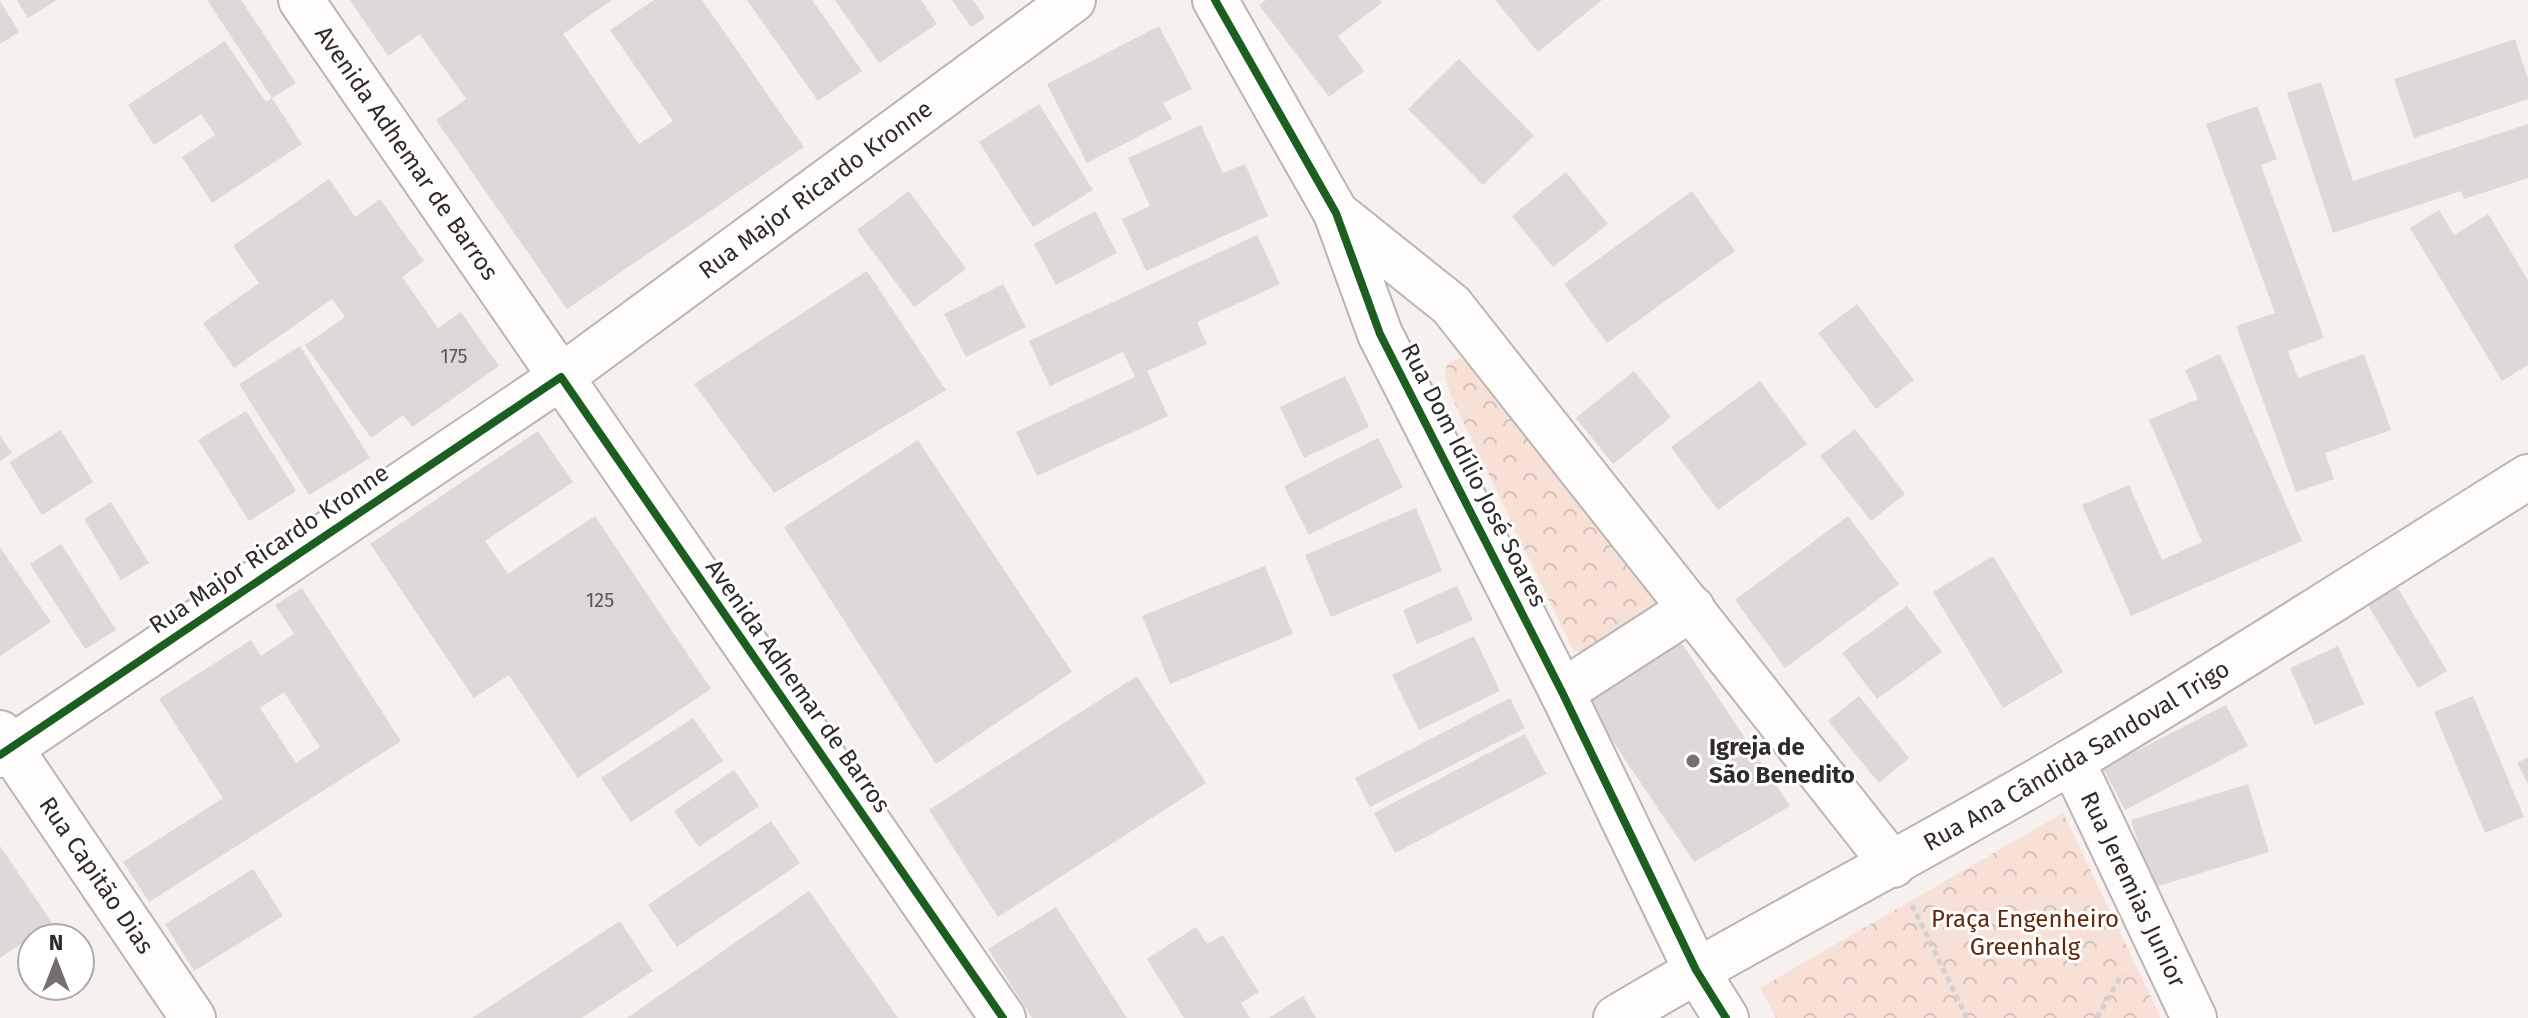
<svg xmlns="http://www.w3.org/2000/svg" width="2528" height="1018" font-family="'Fira Sans',sans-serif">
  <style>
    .park { fill: url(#park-crowns) }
    .building { fill: #ded9d8; fill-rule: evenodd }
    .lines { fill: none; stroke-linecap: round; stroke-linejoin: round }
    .street-casing { stroke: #b9b5b3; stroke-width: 48 }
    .secondary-casing { stroke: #b9b5b3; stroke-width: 48 }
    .path { stroke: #d3d0d0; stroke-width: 5; stroke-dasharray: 6 4; stroke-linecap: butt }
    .street { stroke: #fefdfc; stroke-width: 44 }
    .secondary { stroke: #fefdfc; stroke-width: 44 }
    .cycleway-casing { stroke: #fff; stroke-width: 13 }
    .cycleway { stroke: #1b5e20; stroke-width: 8 }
    .poi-dot { fill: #75706e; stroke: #fff; stroke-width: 3 }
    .labels { text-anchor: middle; stroke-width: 6; stroke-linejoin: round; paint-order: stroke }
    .number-label { font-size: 20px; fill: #5c5856 }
    .street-label { font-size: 24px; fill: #2f2b29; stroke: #fff }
    .poi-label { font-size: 24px; font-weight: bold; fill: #2f2b29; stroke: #fff; text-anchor: start }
    .park-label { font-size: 24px; fill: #632809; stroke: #fff }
  </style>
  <defs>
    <pattern id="park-crowns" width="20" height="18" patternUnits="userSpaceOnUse" patternTransform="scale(2)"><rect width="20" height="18" fill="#f7e1d7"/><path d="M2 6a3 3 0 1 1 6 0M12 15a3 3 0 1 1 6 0" fill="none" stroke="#d4c1b9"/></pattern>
  </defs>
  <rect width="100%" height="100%" fill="#f6f0ee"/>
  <!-- park -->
  <g class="park">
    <path d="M 1460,358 L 1475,368 L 1662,601 L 1589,654 L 1573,650 L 1451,396 L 1445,378 L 1447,364 Z"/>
    <path d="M 2063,813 L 2161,1018 L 1776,1018 L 1760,988 Z"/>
  </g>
  <!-- building -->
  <g class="building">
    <path d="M 17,0 L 57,0 L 28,18 Z"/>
    <path d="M 207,0 L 241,0 L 296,83 L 272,98 Z"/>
    <path d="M 350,0 L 612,0 L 563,34 L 639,144 L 673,121 L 610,30 L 654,0 L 702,0 L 804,147 L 567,309 L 436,120 L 466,99 L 420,34 L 388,56 Z"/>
    <path d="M 747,0 L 812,0 L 862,71 L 818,101 Z"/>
    <path d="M 835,0 L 921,0 L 937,24 L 879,63 Z"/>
    <path d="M 952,0 L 973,0 L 985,18 L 971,27 Z"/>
    <path d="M 1266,0 L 1380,0 L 1382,3 L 1338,36 L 1364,71 L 1329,97 L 1259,5 Z"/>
    <path d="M 1495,0 L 1602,0 L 1538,52 Z"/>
    <path d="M 0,1 L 19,32 L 0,44 Z"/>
    <path d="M 1159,26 L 1192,89 L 1163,103 L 1172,119 L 1087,163 L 1047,84 Z"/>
    <path d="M 2515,39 L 2528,79 L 2528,99 L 2414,138 L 2394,79 Z"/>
    <path d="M 225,41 L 266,102 L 272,98 L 302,144 L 212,203 L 182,157 L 215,135 L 201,114 L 154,145 L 128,105 Z"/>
    <path d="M 1459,59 L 1534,136 L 1483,185 L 1408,109 Z"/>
    <path d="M 2321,82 L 2353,181 L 2528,124 L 2528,178 L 2464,199 L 2461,191 L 2333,233 L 2287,93 Z"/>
    <path d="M 1039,104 L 1093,190 L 1033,227 L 979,142 Z"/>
    <path d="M 2257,106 L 2277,159 L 2261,165 L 2324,338 L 2288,351 L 2298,378 L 2364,354 L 2391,430 L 2325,453 L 2334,479 L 2296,492 L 2236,326 L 2275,313 L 2206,124 Z"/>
    <path d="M 1201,125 L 1223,173 L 1245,164 L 1268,216 L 1146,271 L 1122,219 L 1150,206 L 1128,158 Z"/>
    <path d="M 1566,172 L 1608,224 L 1553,267 L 1512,216 Z"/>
    <path d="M 329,179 L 355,217 L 380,199 L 424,261 L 402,277 L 438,328 L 461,312 L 499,366 L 412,427 L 403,415 L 371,438 L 305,345 L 345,317 L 332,299 L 234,368 L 203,323 L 259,283 L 233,246 Z"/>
    <path d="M 909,191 L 966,269 L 914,307 L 857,230 Z"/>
    <path d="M 1692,191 L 1735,251 L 1607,343 L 1564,284 Z"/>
    <path d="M 2439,210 L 2454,235 L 2488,214 L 2528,280 L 2528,365 L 2502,381 L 2410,228 Z"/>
    <path d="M 1095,211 L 1117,253 L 1056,285 L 1034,244 Z"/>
    <path d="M 1257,235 L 1280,284 L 1197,322 L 1207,344 L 1147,371 L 1168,416 L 1037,476 L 1016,432 L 1135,377 L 1123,352 L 1050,386 L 1029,341 Z"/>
    <path d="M 867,271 L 946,390 L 774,493 L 694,384 Z"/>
    <path d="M 1003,284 L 1026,327 L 966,357 L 944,314 Z"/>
    <path d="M 1857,304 L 1914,380 L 1876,409 L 1818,333 Z"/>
    <path d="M 300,346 L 370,458 L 309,495 L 239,384 Z"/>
    <path d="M 2220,354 L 2302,541 L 2131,616 L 2082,505 L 2129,485 L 2162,560 L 2202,542 L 2149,420 L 2198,399 L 2185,370 Z"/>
    <path d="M 1634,371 L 1671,417 L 1613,464 L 1576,418 Z"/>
    <path d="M 1345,376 L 1369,427 L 1304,458 L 1280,407 Z"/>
    <path d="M 1760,381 L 1807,444 L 1718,510 L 1671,447 Z"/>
    <path d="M 246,411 L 296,491 L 249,521 L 198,440 Z"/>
    <path d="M 1855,429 L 1905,494 L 1871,521 L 1820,456 Z"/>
    <path d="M 61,430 L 93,482 L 42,515 L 9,462 Z"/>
    <path d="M 538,431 L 573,482 L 485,541 L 508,574 L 595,516 L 711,689 L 578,778 L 509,675 L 474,698 L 370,544 Z"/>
    <path d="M 0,435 L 12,453 L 0,461 Z"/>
    <path d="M 1378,438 L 1403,487 L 1309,535 L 1284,486 Z"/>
    <path d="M 918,440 L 1072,672 L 936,764 L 784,527 Z"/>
    <path d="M 111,502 L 149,563 L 121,580 L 84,519 Z"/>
    <path d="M 1416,508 L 1442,571 L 1331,617 L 1305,555 Z"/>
    <path d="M 1848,516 L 1899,584 L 1785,668 L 1735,600 Z"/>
    <path d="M 61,544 L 116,630 L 85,649 L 30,564 Z"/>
    <path d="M 0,547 L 51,622 L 0,656 Z"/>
    <path d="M 1993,556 L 2063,672 L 2003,708 L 1933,592 Z"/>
    <path d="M 1265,566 L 1293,634 L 1170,684 L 1142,616 Z"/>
    <path d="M 1457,586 L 1473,620 L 1417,644 L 1403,610 Z"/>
    <path d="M 302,588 L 401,741 L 149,902 L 123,862 L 223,798 L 159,699 L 251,640 L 261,656 L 294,634 L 275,605 ZM 284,692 L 320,747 L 296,763 L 260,708 Z"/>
    <path d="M 2398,588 L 2447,671 L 2418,688 L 2368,605 Z"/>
    <path d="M 1907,606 L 1942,652 L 1877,699 L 1842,653 Z"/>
    <path d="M 1474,636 L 1500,691 L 1419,730 L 1392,675 Z"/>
    <path d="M 1677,636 L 1790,806 L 1694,862 L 1581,694 Z"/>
    <path d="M 2338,646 L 2364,704 L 2315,725 L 2290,668 Z"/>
    <path d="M 1137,676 L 1206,783 L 998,917 L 929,810 Z"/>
    <path d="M 1859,696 L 1909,758 L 1879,783 L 1828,721 Z"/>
    <path d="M 2473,696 L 2524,817 L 2485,833 L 2434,712 Z"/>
    <path d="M 1510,698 L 1525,728 L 1370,807 L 1355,778 Z"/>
    <path d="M 2226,705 L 2248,746 L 2125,810 L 2103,768 Z"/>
    <path d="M 693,718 L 723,761 L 631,822 L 601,778 Z"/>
    <path d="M 1525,734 L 1546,774 L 1395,853 L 1374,813 Z"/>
    <path d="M 2528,757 L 2528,784 L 2517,763 Z"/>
    <path d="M 734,770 L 759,806 L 699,847 L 674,811 Z"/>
    <path d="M 2248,784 L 2269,852 L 2152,888 L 2131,820 Z"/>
    <path d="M 771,821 L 800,863 L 677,947 L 648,905 Z"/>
    <path d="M 0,846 L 52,923 L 0,958 Z"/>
    <path d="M 253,869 L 283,916 L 194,971 L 165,924 Z"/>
    <path d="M 809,891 L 898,1018 L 627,1018 Z"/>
    <path d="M 1056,907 L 1127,1018 L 1032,1018 L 988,949 Z"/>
    <path d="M 620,921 L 653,971 L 582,1018 L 472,1018 Z"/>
    <path d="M 1196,927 L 1207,944 L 1223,935 L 1259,992 L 1241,1003 L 1250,1018 L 1184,1018 L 1147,959 Z"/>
    <path d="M 1303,996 L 1316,1018 L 1269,1018 Z"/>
  </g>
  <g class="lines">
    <!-- street casing -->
    <g class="street-casing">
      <g id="street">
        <path d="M 1215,0 L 1336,213 L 1380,334 L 1562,692 L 1696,970 L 1726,1018"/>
        <path d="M 1336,213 L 1451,305 L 1893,865"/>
        <path d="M 1562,692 L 1692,608"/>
        <path id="s1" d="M 0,733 L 193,1018"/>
        <path d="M 0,755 L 561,377 L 1003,1018"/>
        <path id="s2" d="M 2072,761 L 2194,1018"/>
        <path id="s3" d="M 1616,1018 C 1765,929 1921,851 2070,762 C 2225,670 2376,572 2528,477"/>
      </g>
    </g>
    <!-- secondary casing -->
    <g class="secondary-casing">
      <g id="secondary">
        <path id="s4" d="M 301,0 L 561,377 L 1073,0"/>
      </g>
    </g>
    <!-- path -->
    <g class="path">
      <path d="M 1912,905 L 1967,1018"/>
      <path d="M 2097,1018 L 2122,974"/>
    </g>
    <!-- street -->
    <use href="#street" class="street"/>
    <!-- secondary -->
    <use href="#secondary" class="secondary"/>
    <!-- cycleway casing -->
    <g class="cycleway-casing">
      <g id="cycleway">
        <path d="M 1215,0 L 1336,213 L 1380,334 L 1562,692 L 1696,970 L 1726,1018"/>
        <path d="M 0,755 L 561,377 L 1003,1018"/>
      </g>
    </g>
    <!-- cycleway -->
    <use href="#cycleway" class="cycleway"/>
  </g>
  <!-- markers -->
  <circle class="poi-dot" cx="1693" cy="761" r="8"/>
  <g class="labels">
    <!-- number labels -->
    <g class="number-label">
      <text x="454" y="363">175</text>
      <text x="600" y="607">125</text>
    </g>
    <!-- street labels -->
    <g class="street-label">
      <text dy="8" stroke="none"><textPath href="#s4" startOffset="186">Avenida Adhemar de Barros</textPath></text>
      <text dy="8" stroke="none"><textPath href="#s4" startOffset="774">Rua Major Ricardo Kronne</textPath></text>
      <text transform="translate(1474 475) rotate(63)" y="8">Rua Dom Idílio José Soares</text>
      <text transform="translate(269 549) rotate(-34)" y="8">Rua Major Ricardo Kronne</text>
      <text transform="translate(798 686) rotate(55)" y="8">Avenida Adhemar de Barros</text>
      <text dy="8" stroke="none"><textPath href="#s3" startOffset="530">Rua Ana Cândida Sandoval Trigo</textPath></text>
      <text dy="8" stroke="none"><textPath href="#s1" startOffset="172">Rua Capitão Dias</textPath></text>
      <text dy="8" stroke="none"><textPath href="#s2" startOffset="142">Rua Jeremias Junior</textPath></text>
    </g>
    <!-- poi labels -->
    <g class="poi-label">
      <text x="1709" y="755">Igreja de<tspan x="1709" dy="28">São Benedito</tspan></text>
    </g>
    <!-- park labels -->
    <g class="park-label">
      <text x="2025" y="927">Praça Engenheiro<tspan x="2025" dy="28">Greenhalg</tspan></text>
    </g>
  </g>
  <!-- north arrow -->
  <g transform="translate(56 962)"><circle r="38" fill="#ffffff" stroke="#acaaa9" stroke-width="2"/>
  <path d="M0-6L14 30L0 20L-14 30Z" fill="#75706e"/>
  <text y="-12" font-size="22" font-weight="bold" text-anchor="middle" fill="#2f2b29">N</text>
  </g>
</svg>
